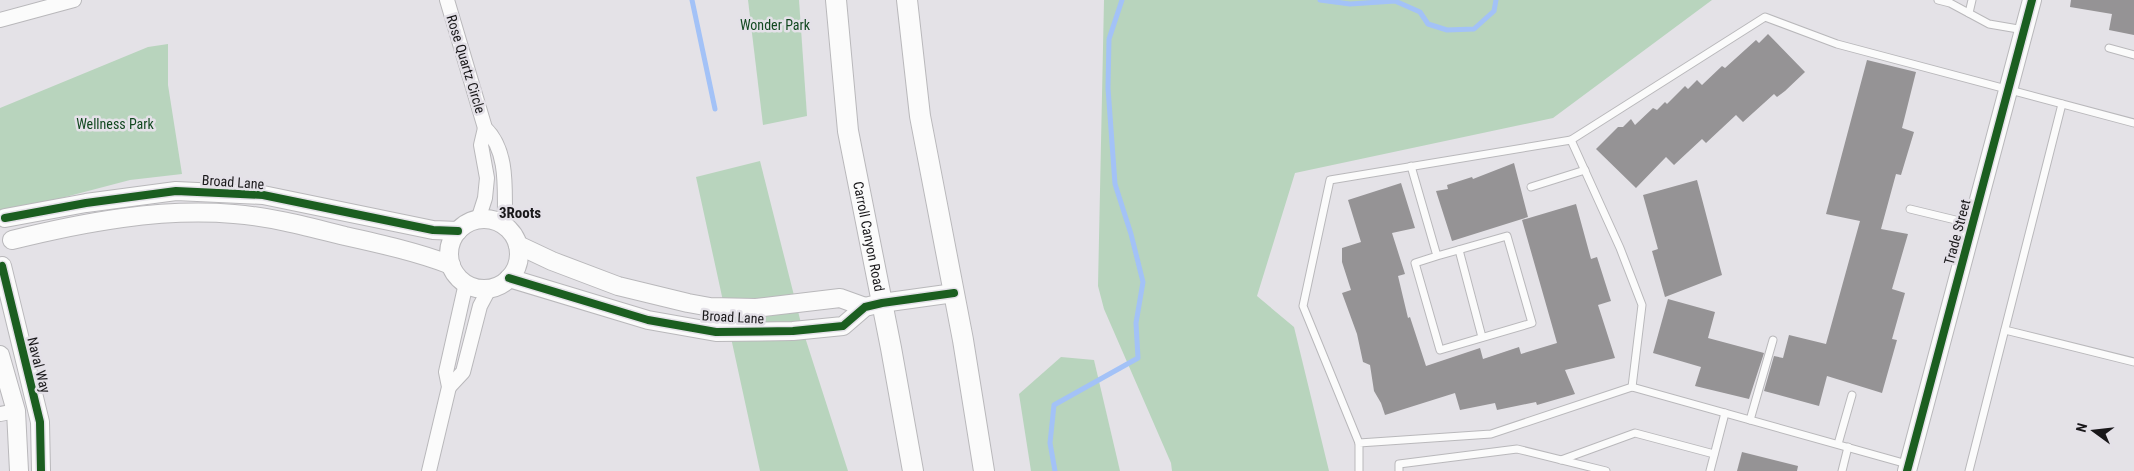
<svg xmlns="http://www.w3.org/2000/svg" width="2134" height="471" font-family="'Roboto Condensed',sans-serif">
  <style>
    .green { fill: #b8d4bd }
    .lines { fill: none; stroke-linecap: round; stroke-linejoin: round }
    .stream { stroke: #a3c2f7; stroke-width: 5 }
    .building { fill: #959395 }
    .service-casing { stroke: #b9b8bb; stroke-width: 9 }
    .minor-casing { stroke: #b9b8bb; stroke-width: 16 }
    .tertiary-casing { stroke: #b9b8bb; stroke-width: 20 }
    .secondary-casing { stroke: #b9b8bb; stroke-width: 22 }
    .service { stroke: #fbfbfb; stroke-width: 7 }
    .minor { stroke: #fbfbfb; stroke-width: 14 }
    .tertiary { stroke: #fbfbfb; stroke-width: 18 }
    .secondary { stroke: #fbfbfb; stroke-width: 20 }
    .cycleway-casing { stroke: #e4e1e8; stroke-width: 11 }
    .cycleway { stroke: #1b5e20; stroke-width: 8 }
    .labels { text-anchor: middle; stroke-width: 5; stroke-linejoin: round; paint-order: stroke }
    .park-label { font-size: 14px; fill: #124820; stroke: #e4e1e8 }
    .street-label { font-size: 14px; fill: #19181a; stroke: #e4e1e8 }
    .neighbourhood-label { font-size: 15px; font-weight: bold; fill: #19181a; stroke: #e4e1e8 }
  </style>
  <rect width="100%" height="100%" fill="#e4e2e7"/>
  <!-- green -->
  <g class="green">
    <path d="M 748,0 L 799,0 L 807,116 L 763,125 Z"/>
    <path d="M 1104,0 L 1712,0 L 1553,118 L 1295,173 L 1257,296 L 1294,327 L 1329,471 L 1172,471 L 1171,463 L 1104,309 L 1098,286 Z"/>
    <path d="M 168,44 L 168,85 L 182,174 L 130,180 L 8,212 L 0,209 L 0,108 L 148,47 Z"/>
    <path d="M 760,161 L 803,331 L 848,471 L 760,471 L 696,177 Z"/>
    <path d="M 1061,357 L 1094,360 L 1120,471 L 1031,471 L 1019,394 Z"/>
  </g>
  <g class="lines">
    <!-- stream -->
    <g class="stream">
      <path d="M 692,0 L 715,109"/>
      <path d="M 1320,0 L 1350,4 L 1395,1 L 1420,12 L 1428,24 L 1447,30 L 1474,29 L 1494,11 L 1496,0"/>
      <path d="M 1055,471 L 1050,443 L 1054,405 L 1138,358 L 1136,323 L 1143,282 L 1131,234 L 1115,184 L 1108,88 L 1109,39 L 1122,0"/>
    </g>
  </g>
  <!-- building -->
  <g class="building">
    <path d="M 2071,0 L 2134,0 L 2134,35 L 2109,30 L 2112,14 L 2070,7 Z"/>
    <path d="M 1768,34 L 1805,72 L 1785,91 L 1777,97 L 1774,94 L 1743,122 L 1736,115 L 1706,143 L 1702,139 L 1674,165 L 1666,157 L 1636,188 L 1596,149 L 1618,127 L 1623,127 L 1631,119 L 1635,125 L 1653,108 L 1657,110 L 1665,102 L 1667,104 L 1685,86 L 1688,89 L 1697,80 L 1702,85 L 1722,66 L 1725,68 L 1756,40 L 1759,43 Z"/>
    <path d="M 1867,60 L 1916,72 L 1902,128 L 1914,132 L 1901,175 L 1896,174 L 1881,229 L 1908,234 L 1892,289 L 1905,293 L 1892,339 L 1897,340 L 1882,393 L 1827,376 L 1819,406 L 1764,391 L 1774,356 L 1783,358 L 1789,335 L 1826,344 L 1860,221 L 1826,214 Z"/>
    <path d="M 1514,163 L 1528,217 L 1452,241 L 1436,191 L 1448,189 L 1447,185 L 1472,177 L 1473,179 Z"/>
    <path d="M 1697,180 L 1722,275 L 1665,297 L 1652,251 L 1658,249 L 1643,195 Z"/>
    <path d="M 1401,183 L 1415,228 L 1392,233 L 1405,274 L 1398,276 L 1408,318 L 1410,317 L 1426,366 L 1480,348 L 1483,359 L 1519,347 L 1521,354 L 1557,343 L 1522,220 L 1576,204 L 1591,259 L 1597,257 L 1611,301 L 1598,305 L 1615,358 L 1565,370 L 1575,394 L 1537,405 L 1536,402 L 1497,410 L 1495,403 L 1460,410 L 1455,393 L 1385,415 L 1381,403 L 1374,391 L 1370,365 L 1363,362 L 1357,334 L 1342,293 L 1351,290 L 1342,262 L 1342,248 L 1361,242 L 1348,200 Z"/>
    <path d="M 1668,299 L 1715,312 L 1708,338 L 1764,353 L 1749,399 L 1695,386 L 1701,367 L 1653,353 Z"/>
    <path d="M 1742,452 L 1798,466 L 1797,471 L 1737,471 Z"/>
  </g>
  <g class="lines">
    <!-- service casing -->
    <g class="service-casing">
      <g id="service">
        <path d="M 1938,0 L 1950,3 L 1989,24 L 2024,30"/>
        <path d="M 1969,13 L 1972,0"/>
        <path d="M 2109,48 L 2134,55"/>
        <path d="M 1571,140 L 1765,17 L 1837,44 L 2134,123"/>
        <path d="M 1411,166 L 1437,256 L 1507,236 L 1532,323 L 1440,350 L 1415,263 L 1437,256"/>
        <path d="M 1531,187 L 1585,170"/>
        <path d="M 1910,209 L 1972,224"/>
        <path d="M 1459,250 L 1482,337"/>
        <path d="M 2005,330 L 2134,362"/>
        <path d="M 1750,420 L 1773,340"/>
        <path d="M 1359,443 L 1303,306 L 1330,180 L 1571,140 L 1620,248 L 1642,305 L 1632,387"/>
        <path d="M 1838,444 L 1852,395"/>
        <path d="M 1561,460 L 1635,433 L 1714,454"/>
        <path d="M 1359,471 L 1359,443 L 1491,434 L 1632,387 L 1907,464"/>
        <path d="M 1399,471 L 1399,464 L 1517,449 L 1606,471"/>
        <path d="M 1710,471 L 1725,413"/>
        <path d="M 1842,471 L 1848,447"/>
        <path d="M 1969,471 L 2062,104"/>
      </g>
    </g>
    <!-- minor casing -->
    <g class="minor-casing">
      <g id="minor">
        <path d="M 447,0 L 485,128 C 510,152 504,194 505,226"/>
        <path d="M 0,20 L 74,0"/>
        <path d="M 478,220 L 485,198 L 487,178 L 481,145 L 485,128"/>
        <path d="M 449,387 L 463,372 L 480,306 L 489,289"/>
        <path d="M 0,414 L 16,411"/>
        <path d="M 429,471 L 449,387 L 446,372 L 466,283"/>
      </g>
    </g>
    <!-- tertiary casing -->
    <g class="tertiary-casing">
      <g id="tertiary">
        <path d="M 5,218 L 86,203 L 176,191 L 263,195 L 433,230 L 458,231"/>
        <circle cx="484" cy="254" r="35"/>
        <path d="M 12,240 C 85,222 159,208 234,214 C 272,217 309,227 345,236 C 381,244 417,252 451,265"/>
        <path d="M 518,245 L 552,261 L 618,286 L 688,303 L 710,307 L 756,308 L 840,298 L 865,307"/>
        <path d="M 2,266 L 40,422 L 41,471"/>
        <path d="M 509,278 L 648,320 L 716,332 L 793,331 L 843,326 L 865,307 L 882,303 L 954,293"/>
        <path d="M 0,355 L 16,411 L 19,471"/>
        <path d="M 1907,471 L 2032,0"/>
      </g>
    </g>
    <!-- secondary casing -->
    <g class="secondary-casing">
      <g id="secondary">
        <path id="s1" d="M 836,0 L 848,131 L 891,348 L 913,471"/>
        <path d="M 907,0 L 920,116 L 963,340 L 984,471"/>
      </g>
    </g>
    <!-- service -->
    <use href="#service" class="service"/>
    <!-- minor -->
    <use href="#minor" class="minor"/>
    <!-- tertiary -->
    <use href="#tertiary" class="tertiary"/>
    <!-- secondary -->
    <use href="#secondary" class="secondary"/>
    <!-- cycleway casing -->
    <g class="cycleway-casing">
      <g id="cycleway">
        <path d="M 5,218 L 86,203 L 176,191 L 263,195 L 433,230 L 458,231"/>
        <path d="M 0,267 L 2,266 L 40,422 L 41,471"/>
        <path d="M 509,278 L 648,320 L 716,332 L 793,331 L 843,326 L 865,307 L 882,303 L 954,293"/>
        <path d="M 1907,471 L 2032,0"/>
      </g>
    </g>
    <!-- cycleway -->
    <use href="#cycleway" class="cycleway"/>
  </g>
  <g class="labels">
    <!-- park labels -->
    <g class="park-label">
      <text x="775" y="30">Wonder Park</text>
      <text x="115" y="129">Wellness Park</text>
    </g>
    <!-- street labels -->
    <g class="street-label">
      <text transform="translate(466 64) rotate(73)" y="5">Rose Quartz Circle</text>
      <text transform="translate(233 182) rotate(4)" y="5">Broad Lane</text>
      <text transform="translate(1957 232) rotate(-75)" y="5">Trade Street</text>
      <text dy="5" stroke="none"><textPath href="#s1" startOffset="239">Carroll Canyon Road</textPath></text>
      <text transform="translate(733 317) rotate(3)" y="5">Broad Lane</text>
      <text transform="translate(39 365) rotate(76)" y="5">Naval Way</text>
    </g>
    <!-- neighbourhood labels -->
    <g class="neighbourhood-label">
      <text x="520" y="218">3Roots</text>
    </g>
  </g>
  <!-- north arrow -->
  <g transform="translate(2094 431) rotate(285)" stroke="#e4e1e8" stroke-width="4" paint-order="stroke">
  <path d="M0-4L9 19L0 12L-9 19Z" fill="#19181a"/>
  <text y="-8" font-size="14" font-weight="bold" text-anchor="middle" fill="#19181a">N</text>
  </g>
</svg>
